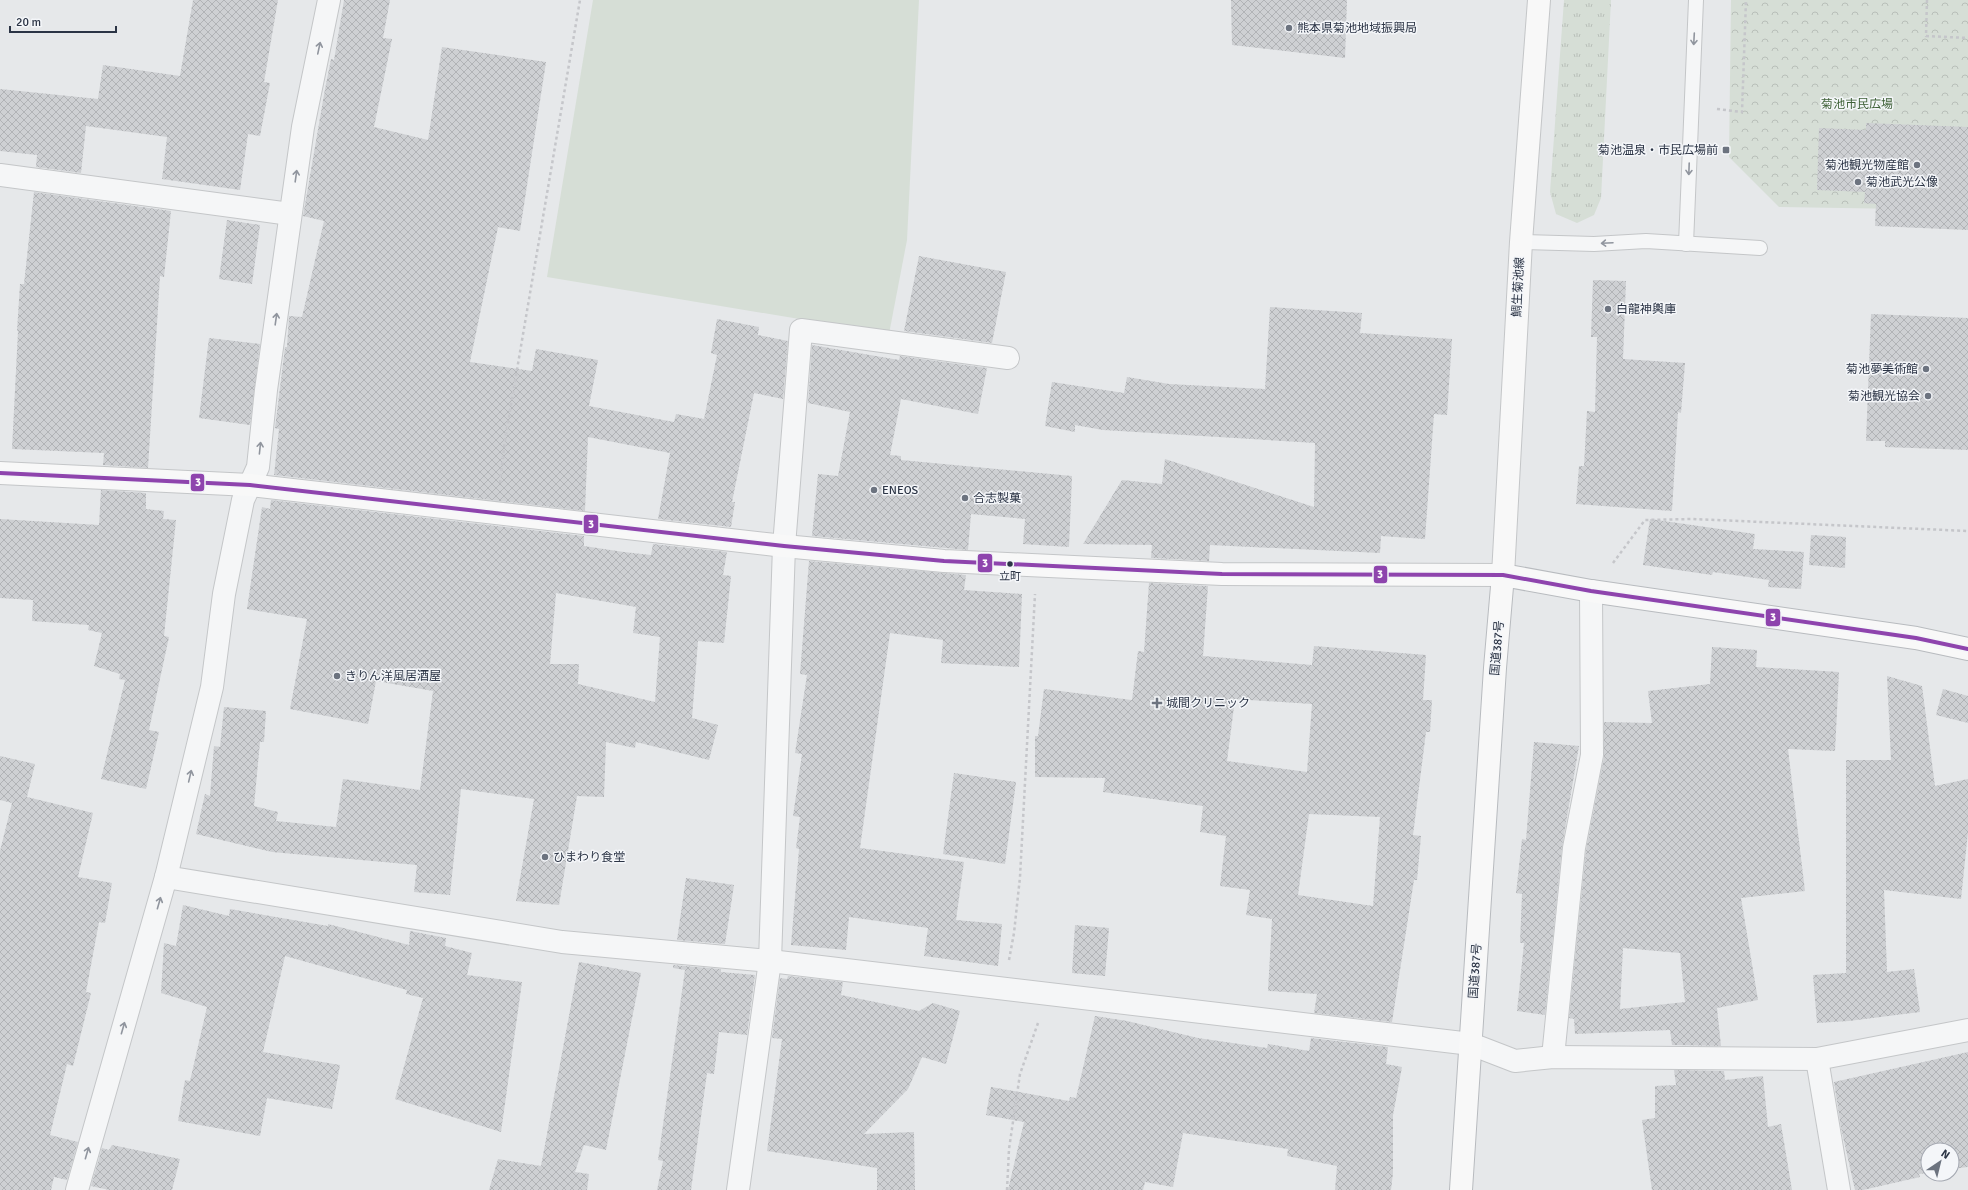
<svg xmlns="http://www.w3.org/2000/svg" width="1968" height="1190" font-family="Signika,'Noto Sans JP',sans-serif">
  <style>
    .grass { fill: url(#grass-tufts) }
    .forest { fill: url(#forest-crowns) }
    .pitch { fill: #d6ded6 }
    .building { fill: url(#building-cross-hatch); fill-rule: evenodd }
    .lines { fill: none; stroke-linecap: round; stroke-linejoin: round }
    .lane-casing { stroke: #c4c6c8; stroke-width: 16 }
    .street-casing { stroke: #c4c6c8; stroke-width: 24 }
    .secondary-casing { stroke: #c4c6c8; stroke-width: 24 }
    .highway-casing { stroke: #b8bbbf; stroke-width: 24 }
    .path { stroke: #c5c6ca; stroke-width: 2.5; stroke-dasharray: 3 3; stroke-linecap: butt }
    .lane { stroke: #f5f6f7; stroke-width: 14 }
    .street { stroke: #f5f6f7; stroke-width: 22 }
    .secondary { stroke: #f8f8f8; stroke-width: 22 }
    .highway { stroke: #f8f8f8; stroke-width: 22 }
    .bus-1-casing { stroke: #f4f6f9; stroke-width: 7 }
    .bus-1 { stroke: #8e44ad; stroke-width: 4 }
    .oneway { stroke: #90959e }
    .poi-dot { fill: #6c737f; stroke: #f4f6f9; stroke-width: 1.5 }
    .bus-dot { fill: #2b3445; stroke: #f4f6f9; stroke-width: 1.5 }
    .labels { text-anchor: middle; stroke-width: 3; stroke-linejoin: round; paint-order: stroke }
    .bus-label { font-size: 11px; fill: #2b3445; stroke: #f4f6f9 }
    .poi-label { font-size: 12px; fill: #2b3445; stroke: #f4f6f9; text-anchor: start }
    .park-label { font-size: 12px; fill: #3f6138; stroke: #f4f6f9 }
    .street-label { font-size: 12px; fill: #2b3445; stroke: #f4f6f9 }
    .line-badge { stroke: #f4f6f9; stroke-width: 1.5 }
    .badge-label { font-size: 11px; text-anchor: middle; font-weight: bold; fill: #fff }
  </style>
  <defs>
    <pattern id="grass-tufts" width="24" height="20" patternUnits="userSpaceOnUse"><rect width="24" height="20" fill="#d6ded6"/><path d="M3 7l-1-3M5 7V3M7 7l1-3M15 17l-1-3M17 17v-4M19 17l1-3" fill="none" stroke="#b8bfb9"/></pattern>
    <pattern id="forest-crowns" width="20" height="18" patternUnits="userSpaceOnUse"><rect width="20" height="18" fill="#d6ded6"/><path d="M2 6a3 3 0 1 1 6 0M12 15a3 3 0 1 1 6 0" fill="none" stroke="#b8bfb9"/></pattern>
    <pattern id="building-cross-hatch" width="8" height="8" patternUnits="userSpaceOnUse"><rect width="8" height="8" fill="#ced0d3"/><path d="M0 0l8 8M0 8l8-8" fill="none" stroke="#b1b3b6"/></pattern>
  </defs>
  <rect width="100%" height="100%" fill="#e6e8ea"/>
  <!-- grass -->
  <path class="grass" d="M 1564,0 L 1611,0 L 1601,198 L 1594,215 L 1577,223 L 1556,214 L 1550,192 Z"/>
  <!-- forest -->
  <path class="forest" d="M 1731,0 L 1968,0 L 1968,210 L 1779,207 L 1729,157 Z"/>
  <!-- pitch -->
  <path class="pitch" d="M 593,0 L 919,0 L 907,240 L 889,334 L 547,277 Z"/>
  <!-- building -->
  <g class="building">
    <path d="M 193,0 L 278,0 L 264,82 L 270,83 L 260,136 L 248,134 L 240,190 L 162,179 L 167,137 L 86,126 L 81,173 L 36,167 L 37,155 L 0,151 L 0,89 L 98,99 L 103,65 L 180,76 Z"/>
    <path d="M 344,0 L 390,0 L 383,38 L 392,39 L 374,127 L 428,140 L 442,47 L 546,62 L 520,231 L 498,227 L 470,362 L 532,371 L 536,349 L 598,360 L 589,406 L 674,422 L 676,414 L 704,419 L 717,355 L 711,353 L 717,319 L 759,327 L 758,335 L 788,341 L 783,399 L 754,393 L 732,502 L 735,502 L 731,527 L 658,519 L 670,453 L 588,437 L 585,511 L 274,475 L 279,429 L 275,428 L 285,347 L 287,347 L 289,316 L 302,317 L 324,221 L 303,216 L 325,89 L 331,59 L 334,60 Z"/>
    <path d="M 1231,0 L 1347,0 L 1345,58 L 1232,45 Z"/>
    <path d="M 1866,123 L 1968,127 L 1968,230 L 1875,226 L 1876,204 L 1864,203 L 1865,192 L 1817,190 L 1819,128 L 1866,130 Z"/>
    <path d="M 34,192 L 171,211 L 164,277 L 160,276 L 148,468 L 103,465 L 104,453 L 12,449 L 18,331 L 17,331 L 20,284 L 24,284 Z"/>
    <path d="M 227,220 L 260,225 L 252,284 L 219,279 Z"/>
    <path d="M 919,256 L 1006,272 L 992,343 L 904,331 Z"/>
    <path d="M 1593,280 L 1626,281 L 1623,359 L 1685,363 L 1681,413 L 1678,412 L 1672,511 L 1576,504 L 1579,466 L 1584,466 L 1587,411 L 1595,412 L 1597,337 L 1591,337 Z"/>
    <path d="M 1270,307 L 1362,313 L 1360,333 L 1452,339 L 1447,415 L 1434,414 L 1425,539 L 1381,536 L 1380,553 L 1210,545 L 1209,561 L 1151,558 L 1152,545 L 1083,544 L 1122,480 L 1162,484 L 1165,459 L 1314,507 L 1315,443 L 1103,430 L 1075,425 L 1075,432 L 1045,426 L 1052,382 L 1124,393 L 1127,377 L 1169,384 L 1265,389 Z"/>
    <path d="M 1871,314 L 1968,318 L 1968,450 L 1885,447 L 1885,441 L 1866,441 Z"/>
    <path d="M 209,338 L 260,344 L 250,425 L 199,418 Z"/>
    <path d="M 812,345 L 899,360 L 900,356 L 987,368 L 978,414 L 901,399 L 890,455 L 901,456 L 901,460 L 1072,476 L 1069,547 L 1023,544 L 1025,519 L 971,514 L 968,550 L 812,536 L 818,474 L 838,476 L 850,412 L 808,403 Z"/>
    <path d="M 101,490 L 146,493 L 146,509 L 164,511 L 163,519 L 176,520 L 164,636 L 169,637 L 149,730 L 159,732 L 146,789 L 101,779 L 125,680 L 119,679 L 120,674 L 94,666 L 102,633 L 88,630 L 89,625 L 32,621 L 33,600 L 0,598 L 0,519 L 99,525 Z"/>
    <path d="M 271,500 L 584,536 L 584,546 L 624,552 L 651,555 L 653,544 L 727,552 L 723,575 L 731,576 L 724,643 L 698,641 L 692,718 L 718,725 L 709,760 L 636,742 L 635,748 L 606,742 L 604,797 L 577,796 L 559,905 L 516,901 L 534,799 L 461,789 L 450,895 L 414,892 L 417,865 L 272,852 L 196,834 L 205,794 L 210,796 L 214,746 L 220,747 L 224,707 L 266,711 L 264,742 L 260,742 L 254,806 L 278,812 L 276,821 L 336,827 L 343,779 L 420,790 L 433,691 L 376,681 L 368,724 L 290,709 L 307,619 L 247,609 L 262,507 L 270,509 ZM 556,593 L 636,607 L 633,633 L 660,637 L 655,702 L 578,684 L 579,664 L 550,664 Z"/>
    <path d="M 1650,519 L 1755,534 L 1753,549 L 1804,552 L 1801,589 L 1768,587 L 1769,580 L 1713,572 L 1712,575 L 1643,565 Z"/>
    <path d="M 1811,535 L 1846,537 L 1845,568 L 1809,565 Z"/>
    <path d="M 809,561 L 966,575 L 964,590 L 1022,594 L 1019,667 L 941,663 L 943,640 L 890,633 L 860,848 L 964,862 L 956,920 L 1002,924 L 998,966 L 924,956 L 928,928 L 849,917 L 846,950 L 791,945 L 799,849 L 796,848 L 800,817 L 793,816 L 802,754 L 795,753 L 807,675 L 800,674 Z"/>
    <path d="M 1149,583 L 1208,586 L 1203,656 L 1312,665 L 1314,646 L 1426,655 L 1423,700 L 1432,700 L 1430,732 L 1426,732 L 1413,835 L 1421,836 L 1417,880 L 1414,880 L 1392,1022 L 1314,1013 L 1317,994 L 1268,991 L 1272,919 L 1246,915 L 1250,890 L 1220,886 L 1226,836 L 1200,832 L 1203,806 L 1103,792 L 1105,778 L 1035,777 L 1035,736 L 1038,736 L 1044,689 L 1132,700 L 1138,651 L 1144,652 ZM 1235,699 L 1312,704 L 1307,772 L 1227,761 ZM 1309,814 L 1380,817 L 1373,906 L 1298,895 Z"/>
    <path d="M 1712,647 L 1757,650 L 1756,667 L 1839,672 L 1835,751 L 1788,749 L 1805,891 L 1741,898 L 1758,1000 L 1717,1008 L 1721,1046 L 1672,1045 L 1670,1030 L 1575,1034 L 1574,1019 L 1569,1018 L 1586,850 L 1604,757 L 1604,722 L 1652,723 L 1648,691 L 1710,684 ZM 1623,948 L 1680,953 L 1685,1002 L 1620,1009 Z"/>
    <path d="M 1887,676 L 1922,686 L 1935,786 L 1968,779 L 1968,832 L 1961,899 L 1884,890 L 1887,972 L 1914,969 L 1920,1012 L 1849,1021 L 1817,1023 L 1813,975 L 1846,973 L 1846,760 L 1891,760 Z"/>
    <path d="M 1943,689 L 1968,696 L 1968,723 L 1936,715 Z"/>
    <path d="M 1534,742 L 1579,746 L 1562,847 L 1545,1015 L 1517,1011 L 1524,943 L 1520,943 L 1522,894 L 1516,893 L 1522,839 L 1526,840 Z"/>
    <path d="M 0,756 L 35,764 L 27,797 L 93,813 L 78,877 L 112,883 L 105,923 L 99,922 L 86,992 L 91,993 L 73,1066 L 67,1064 L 50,1135 L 78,1142 L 67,1180 L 54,1177 L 51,1190 L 0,1190 L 0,851 L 12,803 L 0,800 Z"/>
    <path d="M 954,773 L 1016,782 L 1005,864 L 943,854 Z"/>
    <path d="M 686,878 L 734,885 L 725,944 L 677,940 Z"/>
    <path d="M 183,905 L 229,916 L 230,909 L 328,926 L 328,924 L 409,945 L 410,931 L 446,938 L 445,946 L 472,953 L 467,975 L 522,982 L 501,1132 L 395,1099 L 423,998 L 406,994 L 407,990 L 285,956 L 263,1052 L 340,1065 L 332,1109 L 267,1098 L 260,1136 L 178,1121 L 185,1080 L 190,1081 L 207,1007 L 161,993 L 164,943 L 176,946 Z"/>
    <path d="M 1075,925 L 1109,928 L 1105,976 L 1072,973 Z"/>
    <path d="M 579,962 L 641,973 L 606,1150 L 584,1145 L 575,1172 L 589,1174 L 587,1190 L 489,1190 L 498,1159 L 541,1166 Z"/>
    <path d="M 673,965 L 721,969 L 721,972 L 755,975 L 747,1035 L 719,1032 L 714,1074 L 707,1073 L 691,1190 L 657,1190 L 663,1161 L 658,1160 L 685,970 L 673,968 Z"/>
    <path d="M 788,976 L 843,982 L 841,995 L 919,1011 L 933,1003 L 960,1011 L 946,1064 L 922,1057 L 908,1089 L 864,1134 L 914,1132 L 915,1190 L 877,1190 L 877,1168 L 767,1151 L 782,1039 L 772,1038 L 780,978 L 787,979 Z"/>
    <path d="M 1095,1016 L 1127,1021 L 1198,1038 L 1267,1048 L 1268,1044 L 1309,1051 L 1311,1038 L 1388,1047 L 1386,1064 L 1402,1067 L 1393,1115 L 1393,1173 L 1391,1190 L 1335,1190 L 1337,1166 L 1287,1156 L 1288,1149 L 1183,1133 L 1173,1187 L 1145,1182 L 1143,1190 L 1008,1190 L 1024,1122 L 986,1115 L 991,1087 L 1069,1101 L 1070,1097 L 1076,1098 Z"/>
    <path d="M 1968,1052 L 1968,1167 L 1952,1169 L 1952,1150 L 1928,1150 L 1928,1173 L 1919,1174 L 1920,1177 L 1863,1190 L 1855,1190 L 1841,1128 L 1834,1082 Z"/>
    <path d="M 1674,1070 L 1724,1071 L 1725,1080 L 1763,1076 L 1768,1127 L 1781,1124 L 1792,1190 L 1652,1190 L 1642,1120 L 1655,1118 L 1655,1086 L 1676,1085 Z"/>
    <path d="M 112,1145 L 180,1159 L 172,1190 L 109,1190 L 91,1186 L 102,1148 L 109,1150 Z"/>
  </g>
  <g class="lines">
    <!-- lane casing -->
    <g class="lane-casing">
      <g id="lane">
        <path d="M 1521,242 L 1594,244 L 1646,241 L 1760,248"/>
        <path d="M 1686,244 L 1696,0"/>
      </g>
    </g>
    <!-- street casing -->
    <g class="street-casing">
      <g id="street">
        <path d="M 0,175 L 290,214"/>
        <path d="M 166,877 L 562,942 L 770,961 L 1471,1044 L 1515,1061 L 1553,1057 L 1817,1059 L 1968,1030"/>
        <path d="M 1553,1057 L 1574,848 L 1592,755 L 1591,591"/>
        <path d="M 1817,1059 L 1839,1190"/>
        <path d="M 77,1190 L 166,877 L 212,687 L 224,594 L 243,500 L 258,467 L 266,390 L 303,127 L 329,0"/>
        <path d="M 738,1190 L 770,961 L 784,546 L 801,330 L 1008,358"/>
      </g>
    </g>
    <!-- secondary casing -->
    <g class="secondary-casing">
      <path id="secondary" d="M 0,473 L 250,485 L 784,546 L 944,561 L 1222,574 L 1503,575 L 1521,242 L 1539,0"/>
    </g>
    <!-- highway casing -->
    <g class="highway-casing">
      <path id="highway" d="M 1461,1190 L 1495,668 L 1503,575 L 1591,591 L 1916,638 L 1968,649"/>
    </g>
    <!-- path -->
    <g class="path">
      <path d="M 1927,0 L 1926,36 L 1968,38"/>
      <path d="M 1717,109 L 1742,112 L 1746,0"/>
      <path d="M 500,483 L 505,440 L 580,0"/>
      <path d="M 1613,563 L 1645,520 L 1693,519 L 1968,531"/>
      <path d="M 1009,960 L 1014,933 L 1020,877 L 1035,594"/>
      <path d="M 1007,1190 L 1009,1149 L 1020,1074 L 1038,1023"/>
    </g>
    <!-- lane -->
    <use href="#lane" class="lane"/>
    <!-- street -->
    <use href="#street" class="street"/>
    <!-- secondary -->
    <use href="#secondary" class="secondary"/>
    <!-- highway -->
    <use href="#highway" class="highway"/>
    <!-- bus-1 casing -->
    <g class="bus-1-casing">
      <path id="bus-1" d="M 0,473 L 250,485 L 784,546 L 944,561 L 1222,574 L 1503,575 L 1591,591 L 1916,638 L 1968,649"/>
    </g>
    <!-- bus-1 -->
    <use href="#bus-1" class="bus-1"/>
  </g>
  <!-- one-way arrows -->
  <defs><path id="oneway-shaft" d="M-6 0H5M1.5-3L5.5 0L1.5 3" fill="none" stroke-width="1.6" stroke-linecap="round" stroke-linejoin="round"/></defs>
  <g class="oneway">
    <use href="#oneway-shaft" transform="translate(1694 39) rotate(93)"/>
    <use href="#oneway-shaft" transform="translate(319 48) rotate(-78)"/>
    <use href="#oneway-shaft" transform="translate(1689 169) rotate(92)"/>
    <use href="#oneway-shaft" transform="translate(296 176) rotate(-82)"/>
    <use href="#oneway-shaft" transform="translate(1607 243) rotate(177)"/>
    <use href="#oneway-shaft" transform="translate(276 319) rotate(-82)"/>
    <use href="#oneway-shaft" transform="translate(260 448) rotate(-84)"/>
    <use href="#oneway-shaft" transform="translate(190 776) rotate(-77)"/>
    <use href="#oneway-shaft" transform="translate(159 903) rotate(-74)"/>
    <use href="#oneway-shaft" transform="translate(123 1028) rotate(-74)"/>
    <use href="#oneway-shaft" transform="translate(87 1153) rotate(-74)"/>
  </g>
  <!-- markers -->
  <g class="poi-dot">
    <circle cx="1289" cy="28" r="4"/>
    <rect x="1722" y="146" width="8" height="8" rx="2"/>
    <circle cx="1917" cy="165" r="4"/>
    <circle cx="1858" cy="182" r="4"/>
    <circle cx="1608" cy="309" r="4"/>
    <circle cx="1926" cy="369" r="4"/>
    <circle cx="1928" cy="396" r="4"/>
    <circle cx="874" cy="490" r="4"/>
    <circle cx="965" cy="498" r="4"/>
    <circle cx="337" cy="676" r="4"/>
    <path d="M1155 697h4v4h4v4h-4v4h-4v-4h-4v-4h4z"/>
    <circle cx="545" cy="857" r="4"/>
  </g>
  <circle class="bus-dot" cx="1010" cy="564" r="3.5"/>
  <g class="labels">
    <!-- bus labels -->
    <g class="bus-label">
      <text x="1010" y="580">立町</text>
    </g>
    <!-- poi labels -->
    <g class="poi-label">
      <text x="1297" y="32">熊本県菊池地域振興局</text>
      <text x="1718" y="154" text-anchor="end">菊池温泉・市民広場前</text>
      <text x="1909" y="169" text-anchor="end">菊池観光物産館</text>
      <text x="1866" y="186">菊池武光公像</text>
      <text x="1616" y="313">白龍神輿庫</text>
      <text x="1918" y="373" text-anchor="end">菊池夢美術館</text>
      <text x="1920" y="400" text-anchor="end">菊池観光協会</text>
      <text x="882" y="494">ENEOS</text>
      <text x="973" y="502">合志製菓</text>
      <text x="345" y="680">きりん洋風居酒屋</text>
      <text x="1166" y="707">城間クリニック</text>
      <text x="553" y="861">ひまわり食堂</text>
    </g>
    <!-- park labels -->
    <g class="park-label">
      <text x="1857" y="108">菊池市民広場</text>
    </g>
    <!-- street labels -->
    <g class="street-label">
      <text transform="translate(1518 287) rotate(-87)" y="4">鯛生菊池線</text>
      <text transform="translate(1497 648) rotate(-85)" y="4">国道387号</text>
      <text transform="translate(1475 971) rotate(-86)" y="4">国道387号</text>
    </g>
  </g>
  <g class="line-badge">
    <rect x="190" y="473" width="15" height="19" rx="4" fill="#8e44ad"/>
    <rect x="583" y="514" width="16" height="20" rx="4" fill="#8e44ad"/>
    <rect x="977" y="553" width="16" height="20" rx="4" fill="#8e44ad"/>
    <rect x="1373" y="565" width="15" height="19" rx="4" fill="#8e44ad"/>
    <rect x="1765" y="608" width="16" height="19" rx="4" fill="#8e44ad"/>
  </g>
  <g class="badge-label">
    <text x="198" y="486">3</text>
    <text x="591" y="528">3</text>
    <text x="985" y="567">3</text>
    <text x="1380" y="578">3</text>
    <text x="1773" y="621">3</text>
  </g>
  <!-- north arrow -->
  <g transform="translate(1940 1162) rotate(35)"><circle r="19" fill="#f4f6f9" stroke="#a4a8b1"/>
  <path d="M0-3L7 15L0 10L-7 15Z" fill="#6c737f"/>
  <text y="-6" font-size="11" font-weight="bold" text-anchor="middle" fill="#2b3445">N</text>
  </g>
  <!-- scale -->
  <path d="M10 26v6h106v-6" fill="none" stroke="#2b3445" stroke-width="2"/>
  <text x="16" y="26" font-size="12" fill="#2b3445" stroke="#f4f6f9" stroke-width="3" paint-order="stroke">20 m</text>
</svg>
